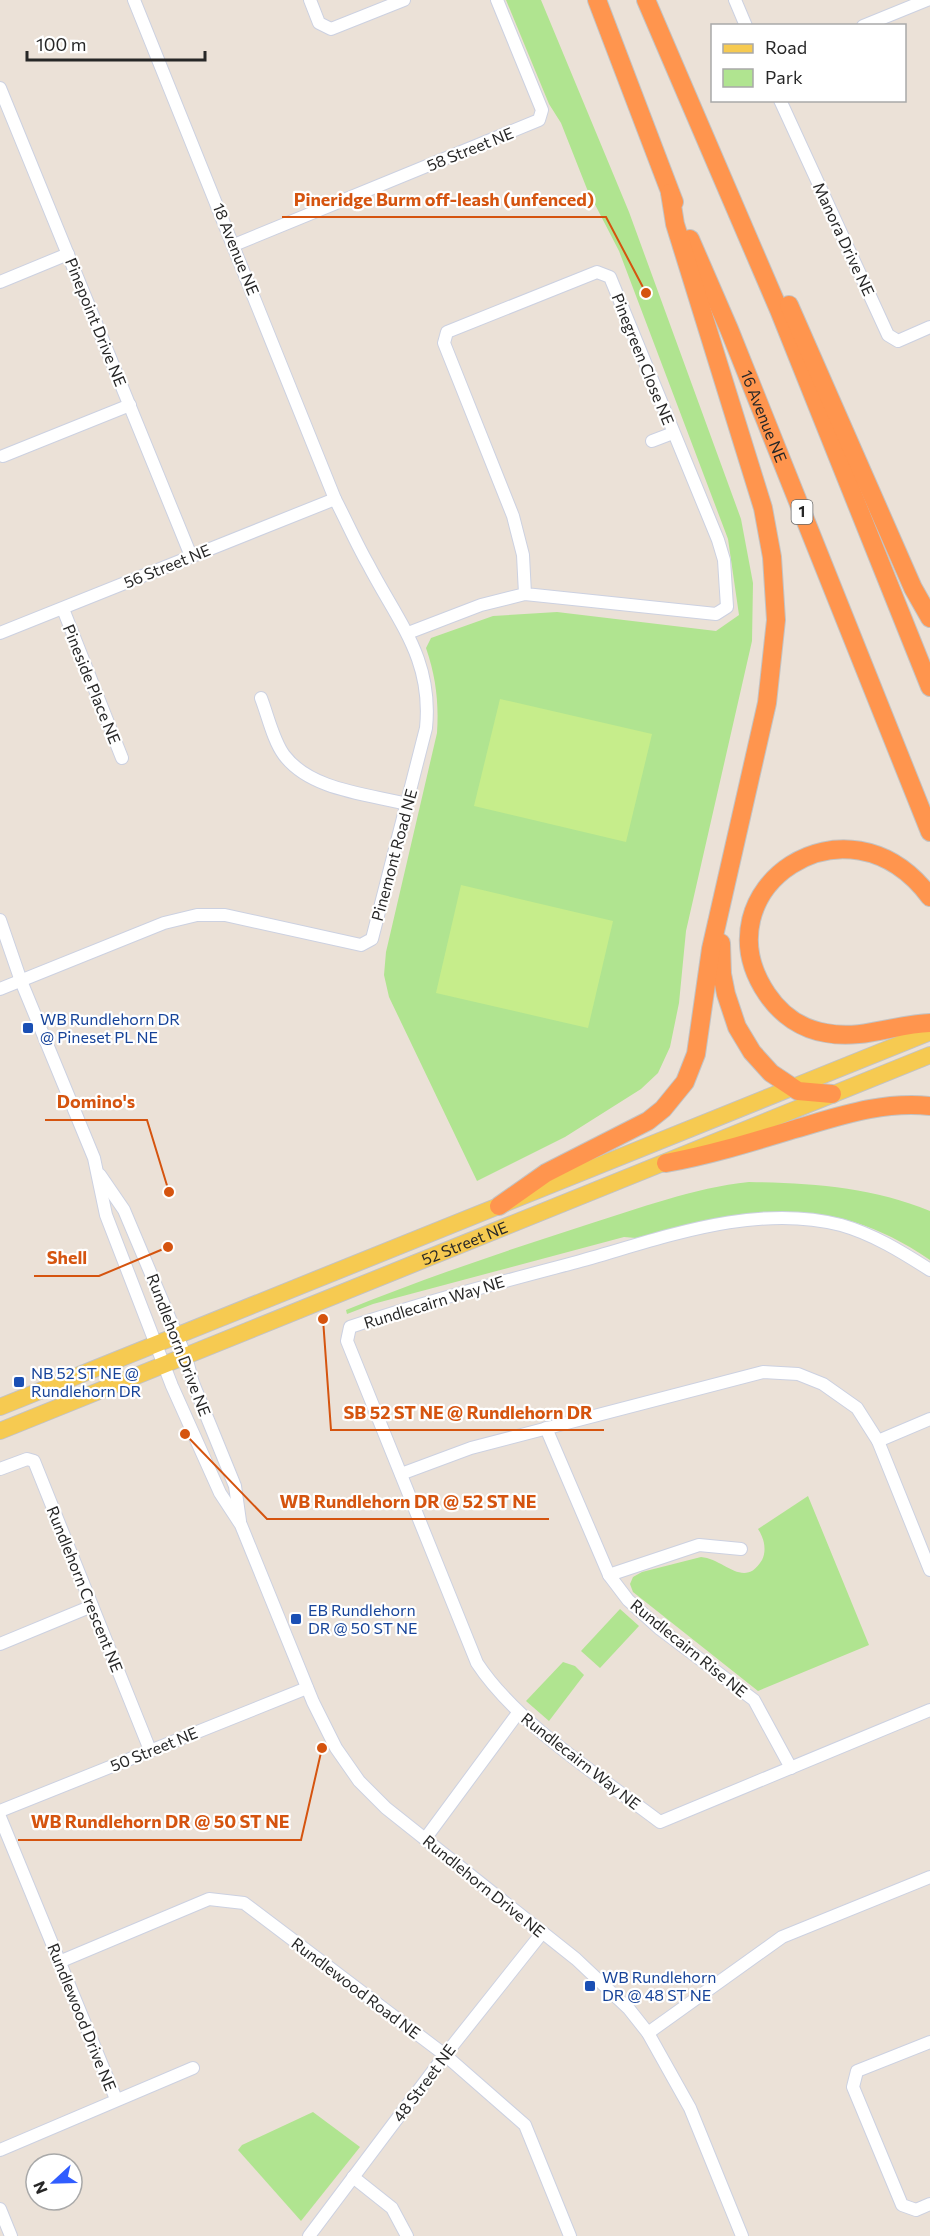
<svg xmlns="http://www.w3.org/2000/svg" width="930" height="2236" font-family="Commissioner,sans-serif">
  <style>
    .green { fill: #b0e490 }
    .pitch { fill: #c6ed8b }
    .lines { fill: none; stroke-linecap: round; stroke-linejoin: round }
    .minor-casing { stroke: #ccd1e1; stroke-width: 14 }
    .major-casing { stroke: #c3c3c3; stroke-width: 18 }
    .highway-casing { stroke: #c3c3c3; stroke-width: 20 }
    .minor { stroke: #fff; stroke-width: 12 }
    .major { stroke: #f6ca51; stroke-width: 16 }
    .highway { stroke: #ff954e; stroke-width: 18 }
    .transit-dot { fill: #1a4fb4; stroke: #fff; stroke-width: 2 }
    .labels { text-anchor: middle; stroke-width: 4.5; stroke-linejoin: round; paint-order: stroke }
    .shield { fill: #fff; stroke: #686868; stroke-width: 1.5 }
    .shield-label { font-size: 15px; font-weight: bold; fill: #272727 }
    .street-label { font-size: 16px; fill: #272727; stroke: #fff }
    .transit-label { font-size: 16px; fill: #164399; stroke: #fff; text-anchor: start }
    .leader { fill: none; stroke: #d5540f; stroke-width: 2 }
    .callout-dot { fill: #d5540f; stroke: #fff; stroke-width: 2 }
    .callout-label { font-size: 18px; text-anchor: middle; font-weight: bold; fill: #d5540f; stroke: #fff; stroke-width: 4.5; stroke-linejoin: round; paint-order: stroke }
  </style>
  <rect width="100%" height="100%" fill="#ebe1d7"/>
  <!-- green -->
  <g class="green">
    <path d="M 506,0 L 541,0 L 629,212 L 741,519 L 753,583 L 752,641 L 686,931 L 679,1003 L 670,1047 L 658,1073 L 641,1089 L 565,1137 L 477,1181 L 389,997 L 384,975 L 386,952 L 437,733 C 439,703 436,677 426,648 L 431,638 L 493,616 L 557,612 L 716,631 L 739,615 L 728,539 L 619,251 L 587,189 L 561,123 L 549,104 Z"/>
    <path d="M 749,1182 C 811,1183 872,1187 930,1211 L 930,1260 C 827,1190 748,1209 636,1238 L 624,1237 L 373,1304 L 347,1314 L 346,1310 C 425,1278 505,1251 586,1225 C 640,1208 693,1188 749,1182 Z"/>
    <path d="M 808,1496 L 869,1645 L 758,1691 L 633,1592 L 630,1584 L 633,1577 L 642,1572 L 701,1557 C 725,1559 744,1590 762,1560 C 767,1550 764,1538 758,1529 Z"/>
    <path d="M 620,1609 L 639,1626 L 600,1668 L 581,1651 Z"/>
    <path d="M 563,1662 L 575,1666 L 584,1675 L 549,1721 L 526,1701 Z"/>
    <path d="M 313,2112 L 360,2147 L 301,2221 L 238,2150 L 242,2145 Z"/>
  </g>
  <!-- pitch -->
  <g class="pitch">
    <path d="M 500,699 L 652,734 L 626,842 L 474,806 Z"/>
    <path d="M 461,885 L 613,921 L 588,1028 L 436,993 Z"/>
  </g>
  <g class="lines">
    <!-- minor casing -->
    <g class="minor-casing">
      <g id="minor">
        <path d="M 310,0 L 319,23 L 331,29 L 404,0"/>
        <path d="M 735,0 L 746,26"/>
        <path d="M 863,26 L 927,0"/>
        <path d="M 0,88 L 191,556"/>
        <path d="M 780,100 L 888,335 L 898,341 L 930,327"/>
        <path d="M 234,245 L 539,120 L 542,110 L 497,0"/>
        <path d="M 0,282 L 68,254"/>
        <path d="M 652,441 L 673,433"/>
        <path d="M 3,456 L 130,405"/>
        <path d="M 63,609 L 122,758"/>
        <path d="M 0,633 L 335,499"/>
        <path d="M 408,633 L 481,605 L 525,594 L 716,614 L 727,607 L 724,560 L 718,540 L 610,277 L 597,272 L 447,332 L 444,343 L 513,516 L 523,555 L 525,594"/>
        <path d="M 261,698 C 268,716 273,740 284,755 C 310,790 367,794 407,804"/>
        <path d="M 0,920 L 21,981 L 94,1158 L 106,1215 L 172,1386 L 220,1493 L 241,1525 L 313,1702 L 336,1748 L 359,1781 L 386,1808 L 576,1959 L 629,2009 L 648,2033 L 690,2108 L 742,2236"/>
        <path d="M 0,989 L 164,923 L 197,915 L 225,915 L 361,945 L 372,939 L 426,728 C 433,659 398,622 368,564 C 356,543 346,520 335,499 L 134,0"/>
        <path d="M 100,1175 L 124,1210 L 186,1357 L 193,1383 L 235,1486 L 240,1521"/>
        <path d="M 930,1270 C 902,1252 873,1234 841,1225 C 752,1202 658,1240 573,1263 C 498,1283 424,1302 350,1327 L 347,1341 L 477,1663 C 517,1724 601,1777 660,1822 L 930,1710"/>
        <path d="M 546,1428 L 609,1575 L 628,1600 L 660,1629 L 754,1700 L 791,1768"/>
        <path d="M 878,1441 L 930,1419"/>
        <path d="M 0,1469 L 27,1459 L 34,1461 L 150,1750"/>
        <path d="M 401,1474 L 471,1448 L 763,1372 L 798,1374 L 823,1384 L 857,1408 L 878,1441 L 930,1570"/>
        <path d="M 609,1575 L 699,1545 L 741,1549"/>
        <path d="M 0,1644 L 92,1606"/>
        <path d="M 0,1811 L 307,1688"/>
        <path d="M 0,1817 L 116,2099"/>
        <path d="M 425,1839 L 518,1713"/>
        <path d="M 59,1962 L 209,1899 L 244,1903 L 445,2055 L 525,2125 L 570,2236"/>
        <path d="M 648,2033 L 782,1937 L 930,1877"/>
        <path d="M 930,2042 L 857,2071 L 853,2087 L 902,2205 L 916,2210 L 930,2204"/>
        <path d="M 0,2150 L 193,2068"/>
        <path d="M 353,2177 L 392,2208 L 407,2236"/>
        <path d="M 0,2209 L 11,2236"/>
        <path d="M 309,2236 L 445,2055 L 542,1933"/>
      </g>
    </g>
    <!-- major casing -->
    <g class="major-casing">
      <g id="major">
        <path d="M 0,1407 L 930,1032"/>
        <path id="s1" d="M 0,1431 L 930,1055"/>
      </g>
    </g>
    <!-- highway casing -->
    <g class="highway-casing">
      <g id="highway">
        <path d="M 597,0 L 674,202"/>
        <path d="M 646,0 L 779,310 L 930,687"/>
        <path id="s2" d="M 690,239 L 729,329 L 930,832"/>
        <path d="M 789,305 L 913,588 L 930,618"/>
        <path d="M 930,897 C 847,786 697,890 767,994 C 781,1015 802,1029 826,1033 C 863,1040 895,1024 930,1023"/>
        <path d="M 721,943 L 722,974 L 726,994 L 737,1027 L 752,1052 L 771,1073 L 798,1091 L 832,1094"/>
        <path d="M 666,1163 C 710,1155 752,1142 795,1129 C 840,1116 882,1101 930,1106"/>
        <path d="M 499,1206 L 546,1173 L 648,1121 L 663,1109 L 685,1082 L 696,1054 L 711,949 L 767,703 L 776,620 L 772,557 L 763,508 L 675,224 L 670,193"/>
      </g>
    </g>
    <!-- minor -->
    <use href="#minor" class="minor"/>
    <!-- major -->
    <use href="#major" class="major"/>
    <!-- highway -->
    <use href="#highway" class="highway"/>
  </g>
  <!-- markers -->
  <g class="transit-dot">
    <rect x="22" y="1022" width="12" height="12" rx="3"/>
    <rect x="13" y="1376" width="12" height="12" rx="3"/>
    <rect x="290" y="1613" width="12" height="12" rx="3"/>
    <rect x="584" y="1980" width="12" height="12" rx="3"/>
  </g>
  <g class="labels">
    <!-- shield labels -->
    <rect class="shield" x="791.5" y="500" width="21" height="24" rx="4.5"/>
    <g class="shield-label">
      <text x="802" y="517">1</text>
    </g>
    <!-- street labels -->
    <g class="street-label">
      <text transform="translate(470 149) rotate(-22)" y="6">58 Street NE</text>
      <text transform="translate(844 239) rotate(65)" y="6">Manora Drive NE</text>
      <text transform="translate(236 249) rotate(68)" y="6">18 Avenue NE</text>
      <text transform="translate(96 322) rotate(68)" y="6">Pinepoint Drive NE</text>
      <text transform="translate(643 359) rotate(68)" y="6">Pinegreen Close NE</text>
      <text dy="6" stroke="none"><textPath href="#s2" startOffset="192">16 Avenue NE</textPath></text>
      <text transform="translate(167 566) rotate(-22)" y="6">56 Street NE</text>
      <text transform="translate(92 684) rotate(68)" y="6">Pineside Place NE</text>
      <text transform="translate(394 855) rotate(-75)" y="6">Pinemont Road NE</text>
      <text dy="6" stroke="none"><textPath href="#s1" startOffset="501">52 Street NE</textPath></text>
      <text transform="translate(434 1302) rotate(-17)" y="6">Rundlecairn Way NE</text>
      <text transform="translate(179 1345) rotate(69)" y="6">Rundlehorn Drive NE</text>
      <text transform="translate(85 1589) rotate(68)" y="6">Rundlehorn Crescent NE</text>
      <text transform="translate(689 1648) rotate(39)" y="6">Rundlecairn Rise NE</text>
      <text transform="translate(154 1749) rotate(-22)" y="6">50 Street NE</text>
      <text transform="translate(581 1761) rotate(38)" y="6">Rundlecairn Way NE</text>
      <text transform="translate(484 1886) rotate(39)" y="6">Rundlehorn Drive NE</text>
      <text transform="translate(356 1988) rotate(37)" y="6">Rundlewood Road NE</text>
      <text transform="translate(82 2017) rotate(68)" y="6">Rundlewood Drive NE</text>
      <text transform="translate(424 2083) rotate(-53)" y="6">48 Street NE</text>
    </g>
    <!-- transit labels -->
    <g class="transit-label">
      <text x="40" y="1025">WB Rundlehorn DR<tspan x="40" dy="18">@ Pineset PL NE</tspan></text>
      <text x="31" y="1379">NB 52 ST NE @<tspan x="31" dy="18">Rundlehorn DR</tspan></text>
      <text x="308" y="1616">EB Rundlehorn<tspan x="308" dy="18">DR @ 50 ST NE</tspan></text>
      <text x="602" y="1983">WB Rundlehorn<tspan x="602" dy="18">DR @ 48 ST NE</tspan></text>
    </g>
  </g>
  <!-- callouts -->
  <path class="leader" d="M646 293L606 217H282M169 1192L147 1120H45M168 1247L99 1276H34M323 1319L331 1430H604M185 1434L267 1519H549M322 1748L301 1840H18"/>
  <g class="callout-dot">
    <circle cx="646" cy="293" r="6"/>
    <circle cx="169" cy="1192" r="6"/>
    <circle cx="168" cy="1247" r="6"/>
    <circle cx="323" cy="1319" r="6"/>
    <circle cx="185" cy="1434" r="6"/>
    <circle cx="322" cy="1748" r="6"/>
  </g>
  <g class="callout-label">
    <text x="444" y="206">Pineridge Burm off-leash (unfenced)</text>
    <text x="96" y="1108">Domino's</text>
    <text x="67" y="1264">Shell</text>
    <text x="468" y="1419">SB 52 ST NE @ Rundlehorn DR</text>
    <text x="408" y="1508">WB Rundlehorn DR @ 52 ST NE</text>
    <text x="160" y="1828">WB Rundlehorn DR @ 50 ST NE</text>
  </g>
  <!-- legend -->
  <rect x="711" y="24" width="195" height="78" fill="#ffffff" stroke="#a9a9a9" stroke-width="1.5"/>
  <rect x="723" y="44" width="30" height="9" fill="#f6ca51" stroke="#a9a9a9" stroke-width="1.5"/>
  <text x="765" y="54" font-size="18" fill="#272727">Road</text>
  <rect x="723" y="69" width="30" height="18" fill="#b0e490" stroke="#a9a9a9" stroke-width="1.5"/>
  <text x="765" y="84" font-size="18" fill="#272727">Park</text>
  <!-- north arrow -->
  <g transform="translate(54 2182) rotate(248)"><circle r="28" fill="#ffffff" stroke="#a9a9a9" stroke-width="1.5"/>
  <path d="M0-4.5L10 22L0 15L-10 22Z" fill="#305dff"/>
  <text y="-9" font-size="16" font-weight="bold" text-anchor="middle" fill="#272727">N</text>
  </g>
  <!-- scale -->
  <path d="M27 51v9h178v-9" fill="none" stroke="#272727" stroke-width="3"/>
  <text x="36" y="51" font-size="18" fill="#272727" stroke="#ffffff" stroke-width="4.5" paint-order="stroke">100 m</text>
</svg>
